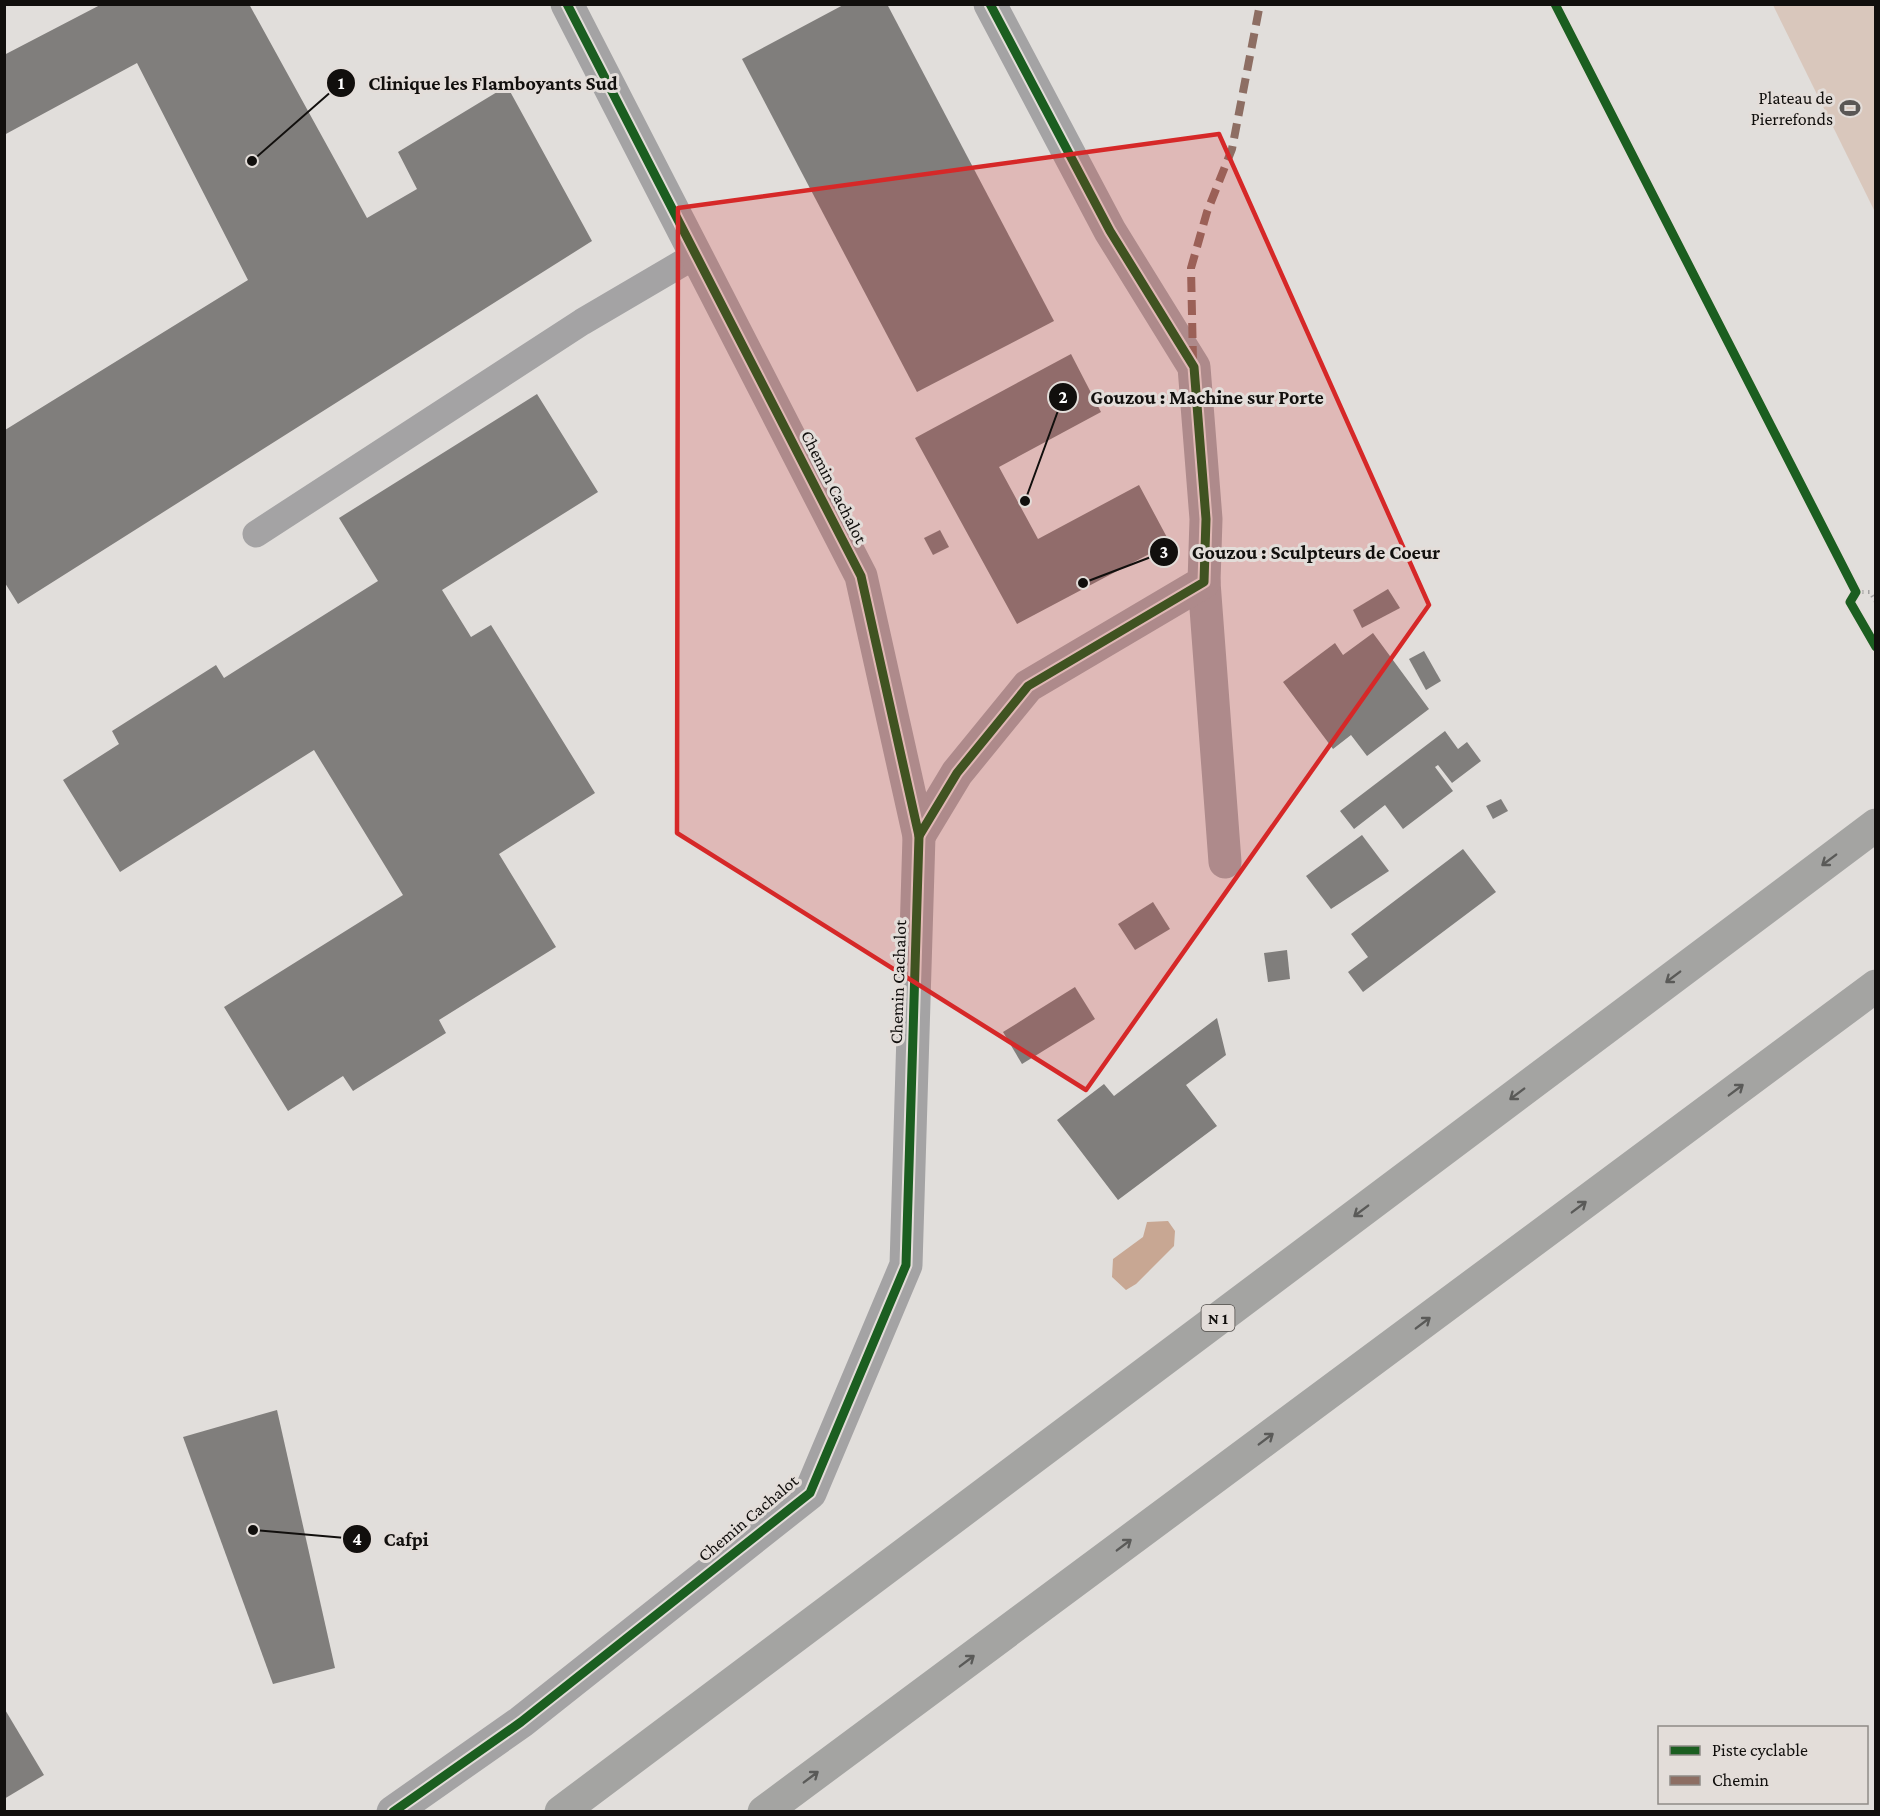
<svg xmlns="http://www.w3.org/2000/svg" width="1880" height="1816" font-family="'Crimson Pro',serif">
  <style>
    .green { fill: #d9c7bc }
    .water { fill: #c8a793 }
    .building { fill: #807e7c }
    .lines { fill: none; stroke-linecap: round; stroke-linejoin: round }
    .path { stroke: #a3a2a2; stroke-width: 4; stroke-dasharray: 1.5 4.5; stroke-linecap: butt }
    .service { stroke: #a4a3a4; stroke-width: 27 }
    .minor { stroke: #a4a3a4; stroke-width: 33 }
    .trunk { stroke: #a4a4a2; stroke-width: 33 }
    .quiet { stroke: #8d6e63; stroke-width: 8; stroke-dasharray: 15 8; stroke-linecap: butt }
    .cycleway-casing { stroke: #e3ddd9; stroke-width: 13 }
    .cycleway { stroke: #1b5e20; stroke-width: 9 }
    .oneway { stroke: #5a5a58 }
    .marked { fill: #d62828; fill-opacity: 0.2; stroke: #d62828; stroke-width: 4.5; stroke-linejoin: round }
    .labels { text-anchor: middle; stroke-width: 6; stroke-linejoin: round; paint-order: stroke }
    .shield { fill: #e3ddd9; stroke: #504d4a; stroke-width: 1.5 }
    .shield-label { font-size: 16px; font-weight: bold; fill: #110f0d }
    .poi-label { font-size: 18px; fill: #110f0d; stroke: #e3ddd9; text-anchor: end }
    .street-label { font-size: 18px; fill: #110f0d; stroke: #e3ddd9 }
    .leader { fill: none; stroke: #110f0d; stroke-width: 2 }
    .callout-dot { fill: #110f0d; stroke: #e3ddd9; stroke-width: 2 }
    .mark-label { font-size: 18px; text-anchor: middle; font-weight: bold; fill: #fff }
    .callout-label { font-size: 20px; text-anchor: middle; font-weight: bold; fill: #110f0d; stroke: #e3ddd9; stroke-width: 6; stroke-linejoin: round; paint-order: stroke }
  </style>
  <rect width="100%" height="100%" fill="#e1dedb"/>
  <!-- green -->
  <path class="green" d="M 1773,5 L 1875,5 L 1875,212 Z"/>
  <!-- water -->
  <path class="water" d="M 1168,1221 L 1175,1231 L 1174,1246 L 1136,1284 L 1126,1290 L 1112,1277 L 1113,1259 L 1143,1237 L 1147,1222 Z"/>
  <!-- building -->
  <g class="building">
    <path d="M 102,4 L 249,4 L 367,218 L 417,189 L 398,152 L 507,86 L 592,241 L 18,604 L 5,583 L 5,430 L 248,280 L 137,63 L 4,135 L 4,55 Z"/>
    <path d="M 845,4 L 887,4 L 1054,321 L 917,392 L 742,59 Z"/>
    <path d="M 1071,354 L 1101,412 L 999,467 L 1038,539 L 1139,485 L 1170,543 L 1017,624 L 915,438 Z"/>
    <path d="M 537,394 L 598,492 L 442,590 L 471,637 L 491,625 L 595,793 L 499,854 L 556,947 L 439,1020 L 446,1033 L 353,1091 L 343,1076 L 288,1111 L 224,1007 L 403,895 L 314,750 L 120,872 L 63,780 L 119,744 L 112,731 L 216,665 L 224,678 L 378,581 L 339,518 Z"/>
    <path d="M 940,530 L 949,547 L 933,555 L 924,538 Z"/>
    <path d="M 1388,589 L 1400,608 L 1362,628 L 1353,610 Z"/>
    <path d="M 1373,633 L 1429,709 L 1367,756 L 1351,735 L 1333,749 L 1283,682 L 1335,643 L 1343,655 Z"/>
    <path d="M 1424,651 L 1441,681 L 1426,690 L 1409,659 Z"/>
    <path d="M 1445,731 L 1458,749 L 1467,742 L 1481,761 L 1452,783 L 1438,765 L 1435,767 L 1453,791 L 1403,829 L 1385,805 L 1354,829 L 1340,811 Z"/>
    <path d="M 1501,799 L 1508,811 L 1493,819 L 1486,806 Z"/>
    <path d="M 1362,835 L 1389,871 L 1331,909 L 1306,876 Z"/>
    <path d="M 1463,849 L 1496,892 L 1363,992 L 1348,972 L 1368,957 L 1351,934 Z"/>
    <path d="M 1153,902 L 1170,929 L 1135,950 L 1118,924 Z"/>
    <path d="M 1287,950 L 1290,979 L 1268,982 L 1264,953 Z"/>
    <path d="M 1075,987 L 1095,1019 L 1022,1064 L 1003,1032 Z"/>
    <path d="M 1217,1018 L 1226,1055 L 1186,1085 L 1217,1126 L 1118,1200 L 1057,1120 L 1104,1084 L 1114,1096 Z"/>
    <path d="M 277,1410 L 335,1668 L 273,1684 L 183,1437 Z"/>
    <path d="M 4,1708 L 44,1775 L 4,1799 Z"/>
  </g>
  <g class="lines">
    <!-- path -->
    <path class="path" d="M 1856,592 L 1870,592 L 1876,602"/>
    <!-- service -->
    <path class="service" d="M 256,534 L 582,322 L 696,255"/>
    <!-- minor -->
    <g class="minor">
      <path d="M 1204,582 L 1225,862"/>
      <path d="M 919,836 L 957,773 L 1028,686 L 1204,582 L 1206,519 L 1194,367 L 1110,231 L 990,4"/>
      <path d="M 393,1812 L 521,1722 L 810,1493 L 906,1265 L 919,836 L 861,576 L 567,4"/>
    </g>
    <!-- trunk -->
    <g class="trunk">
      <path d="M 561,1812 L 1876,825"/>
      <path d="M 764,1812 L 1876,986"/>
    </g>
    <!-- quiet -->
    <path class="quiet" d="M 1193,361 L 1191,268 L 1207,212 L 1232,149 L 1260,4"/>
    <!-- cycleway casing -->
    <g class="cycleway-casing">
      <g id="cycleway">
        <path d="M 1555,4 L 1856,592 L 1850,602 L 1876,647"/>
        <path d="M 919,836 L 957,773 L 1028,686 L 1204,582 L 1206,519 L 1194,367 L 1110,231 L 990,4"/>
        <path d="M 393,1812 L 521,1722 L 810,1493 L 906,1265 L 919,836 L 861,576 L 567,4"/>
      </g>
    </g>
    <!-- cycleway -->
    <use href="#cycleway" class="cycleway"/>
  </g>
  <!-- one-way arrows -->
  <defs><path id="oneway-shaft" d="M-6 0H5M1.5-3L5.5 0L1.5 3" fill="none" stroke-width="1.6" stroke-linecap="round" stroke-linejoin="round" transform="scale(1.5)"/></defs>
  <g class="oneway">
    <use href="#oneway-shaft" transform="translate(1829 860) rotate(143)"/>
    <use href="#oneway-shaft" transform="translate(1673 977) rotate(143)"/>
    <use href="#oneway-shaft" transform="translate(1736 1090) rotate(-37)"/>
    <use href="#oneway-shaft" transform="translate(1517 1094) rotate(143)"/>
    <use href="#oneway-shaft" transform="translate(1579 1207) rotate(-37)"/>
    <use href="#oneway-shaft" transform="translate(1361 1211) rotate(143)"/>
    <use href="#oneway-shaft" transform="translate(1423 1323) rotate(-37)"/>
    <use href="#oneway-shaft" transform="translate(1266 1439) rotate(-37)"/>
    <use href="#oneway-shaft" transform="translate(1124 1545) rotate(-37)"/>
    <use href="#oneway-shaft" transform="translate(967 1661) rotate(-37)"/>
    <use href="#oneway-shaft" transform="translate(811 1777) rotate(-37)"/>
  </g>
  <!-- marked area -->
  <path class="marked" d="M 1219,134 L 1429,605 L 1086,1090 L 677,833 L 678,208 Z"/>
  <!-- icons -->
  <defs>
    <g id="stadium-bare" transform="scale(1.62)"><path d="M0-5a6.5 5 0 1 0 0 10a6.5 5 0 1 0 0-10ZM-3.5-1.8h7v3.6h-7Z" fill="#5a5755" stroke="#e3ddd9" stroke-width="2.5" paint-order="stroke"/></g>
  </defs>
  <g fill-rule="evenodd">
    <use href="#stadium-bare" x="1850" y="108"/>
  </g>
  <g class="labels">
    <!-- shield labels -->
    <rect class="shield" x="1201.5" y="1305" width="33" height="26" rx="4.5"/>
    <g class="shield-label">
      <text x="1218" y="1324">N 1</text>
    </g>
    <!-- poi labels -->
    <g class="poi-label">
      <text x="1833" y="104">Plateau de<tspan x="1833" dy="21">Pierrefonds</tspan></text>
    </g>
    <!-- street labels -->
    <g class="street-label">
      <text transform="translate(834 487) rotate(63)" y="6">Chemin Cachalot</text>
      <text transform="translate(898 982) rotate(-88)" y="6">Chemin Cachalot</text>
      <text transform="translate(748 1518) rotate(-40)" y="6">Chemin Cachalot</text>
    </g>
  </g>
  <!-- callouts -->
  <path class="leader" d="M252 161L341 83M1025 501L1063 397M1083 583L1164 552M253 1530L357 1539"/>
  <g class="callout-dot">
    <circle cx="252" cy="161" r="6"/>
    <circle cx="1025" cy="501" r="6"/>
    <circle cx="1083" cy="583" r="6"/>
    <circle cx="253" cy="1530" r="6"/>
    <circle cx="341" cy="83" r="15"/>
    <circle cx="1063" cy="397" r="15"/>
    <circle cx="1164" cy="552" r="15"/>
    <circle cx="357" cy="1539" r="15"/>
  </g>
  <g class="mark-label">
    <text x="341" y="89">1</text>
    <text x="1063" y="403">2</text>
    <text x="1164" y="558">3</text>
    <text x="357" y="1545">4</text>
  </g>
  <g class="callout-label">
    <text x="493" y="90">Clinique les Flamboyants Sud</text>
    <text x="1207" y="404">Gouzou : Machine sur Porte</text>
    <text x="1316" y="559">Gouzou : Sculpteurs de Coeur</text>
    <text x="406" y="1546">Cafpi</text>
  </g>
  <!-- border -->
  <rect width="1880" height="1816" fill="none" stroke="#110f0d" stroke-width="12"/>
  <!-- legend -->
  <rect x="1658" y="1726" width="210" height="78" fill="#e3ddd9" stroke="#8f8b87" stroke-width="1.5"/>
  <rect x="1670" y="1746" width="30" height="9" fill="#1b5e20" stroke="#8f8b87" stroke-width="1.5"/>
  <text x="1712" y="1756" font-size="18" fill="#110f0d">Piste cyclable</text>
  <rect x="1670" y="1776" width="30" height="9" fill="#8d6e63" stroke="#8f8b87" stroke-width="1.5"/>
  <text x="1712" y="1786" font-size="18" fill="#110f0d">Chemin</text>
</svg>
